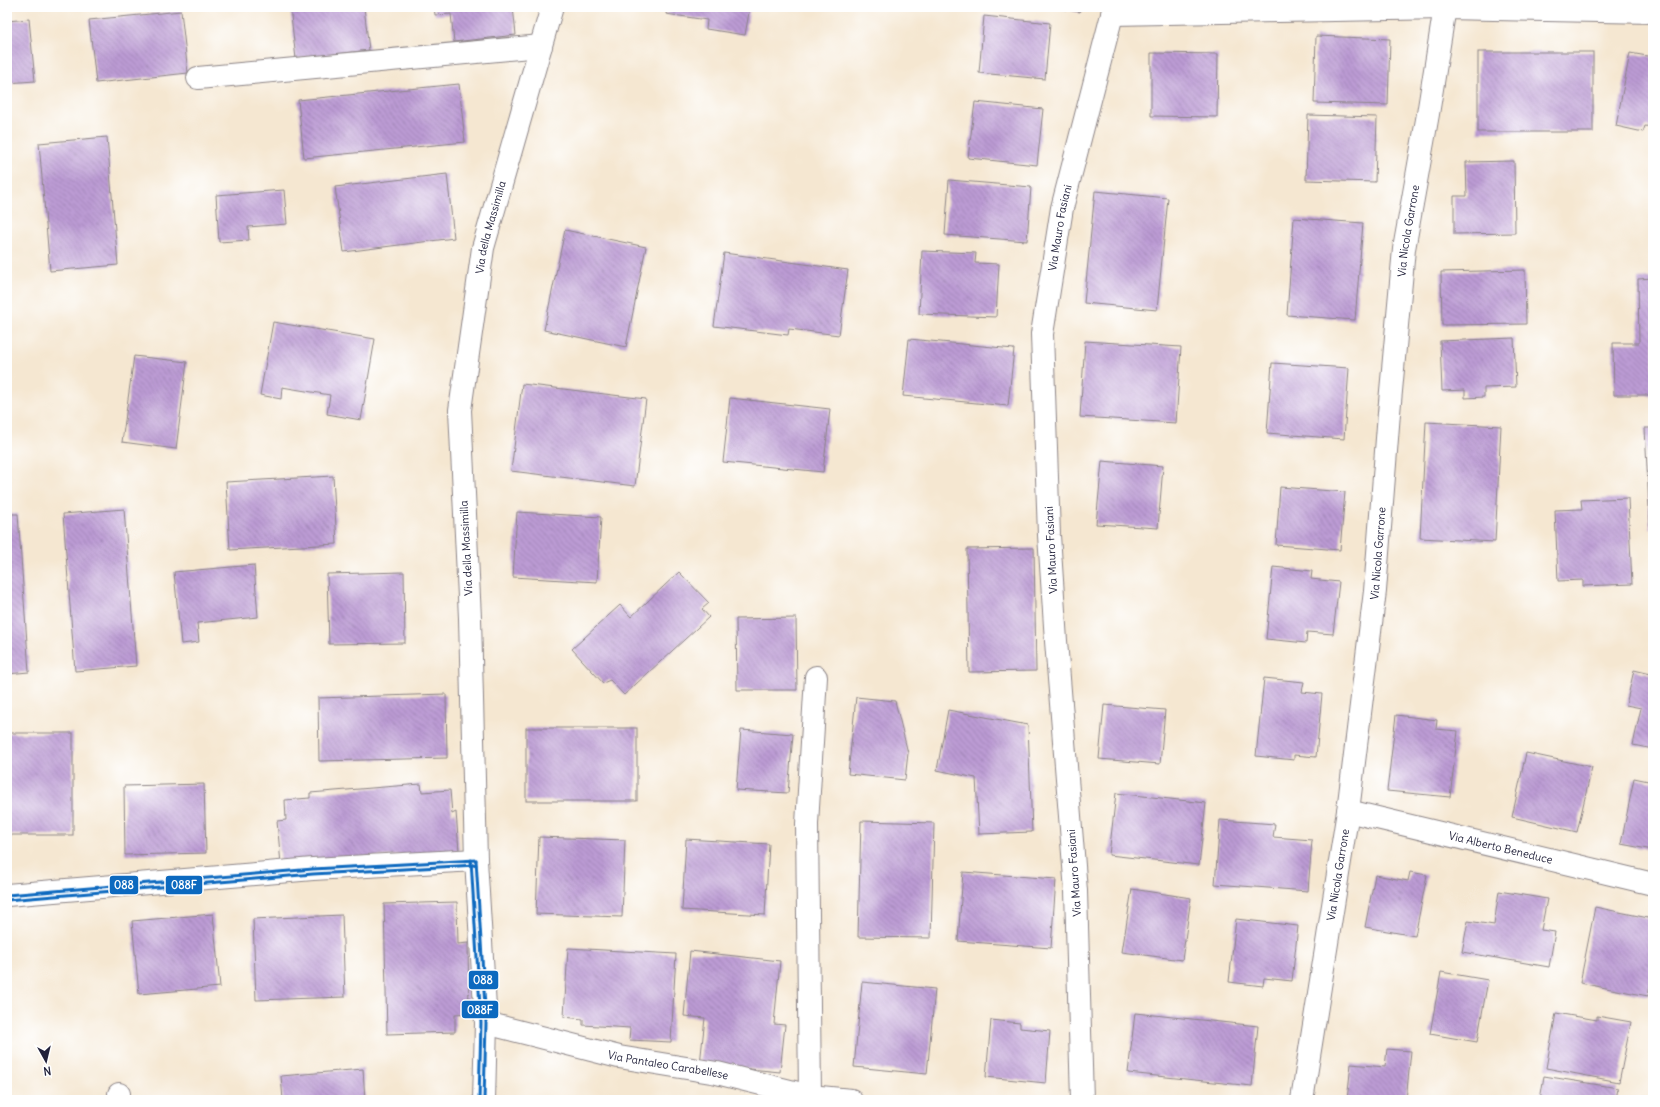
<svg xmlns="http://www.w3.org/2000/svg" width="1660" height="1107" font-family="Delius,sans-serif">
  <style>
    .building { fill: url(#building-back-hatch) }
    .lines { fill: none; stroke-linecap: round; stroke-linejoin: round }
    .minor-casing { stroke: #8c8486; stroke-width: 24 }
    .minor { stroke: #fff; stroke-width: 22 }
    .bus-1-casing { stroke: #fff; stroke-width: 6 }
    .bus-2-casing { stroke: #fff; stroke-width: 6 }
    .bus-1 { stroke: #0c69bf; stroke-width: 3 }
    .bus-2 { stroke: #0c69bf; stroke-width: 3 }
    .labels { text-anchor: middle; stroke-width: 3; stroke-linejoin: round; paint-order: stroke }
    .street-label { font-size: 11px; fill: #22223b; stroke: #fff }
    .line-badge { stroke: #fff; stroke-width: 1.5 }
    .badge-label { font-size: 11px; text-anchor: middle; font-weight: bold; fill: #fff }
  </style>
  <defs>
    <pattern id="building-back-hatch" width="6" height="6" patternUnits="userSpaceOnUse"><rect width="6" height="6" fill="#bc9bd4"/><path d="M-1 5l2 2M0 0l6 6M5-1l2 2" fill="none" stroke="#987ead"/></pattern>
  </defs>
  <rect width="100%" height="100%" fill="#fff"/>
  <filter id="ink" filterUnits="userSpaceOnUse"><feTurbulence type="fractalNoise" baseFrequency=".025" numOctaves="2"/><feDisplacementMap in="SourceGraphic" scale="8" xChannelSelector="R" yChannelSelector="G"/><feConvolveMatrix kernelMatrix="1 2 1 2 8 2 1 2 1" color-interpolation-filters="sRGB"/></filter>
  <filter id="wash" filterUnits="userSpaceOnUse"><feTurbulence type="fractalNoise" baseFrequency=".012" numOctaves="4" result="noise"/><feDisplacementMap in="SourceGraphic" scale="16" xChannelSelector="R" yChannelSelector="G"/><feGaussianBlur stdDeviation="0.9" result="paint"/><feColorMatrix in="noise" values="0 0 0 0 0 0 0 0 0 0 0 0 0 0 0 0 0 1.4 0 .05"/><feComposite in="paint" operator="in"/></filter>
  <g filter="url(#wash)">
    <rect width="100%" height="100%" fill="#f5e7d1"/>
    <g id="blocks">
      <!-- building -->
      <g class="building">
        <path d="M 290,7 L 364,7 L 369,50 L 296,59 Z"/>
        <path d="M 434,7 L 513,7 L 516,35 L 454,42 L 451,14 L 435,15 Z"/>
        <path d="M 667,7 L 750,7 L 745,35 L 706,29 L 707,20 L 666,14 Z"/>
        <path d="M 1049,7 L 1081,7 L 1080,12 Z"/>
        <path d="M 181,11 L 188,73 L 96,83 L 89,20 Z"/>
        <path d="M 984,16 L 1050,23 L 1045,79 L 979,73 Z"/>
        <path d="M 29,19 L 35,81 L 7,83 L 7,21 Z"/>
        <path d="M 1316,36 L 1390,39 L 1388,105 L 1314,103 Z"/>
        <rect x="1478" y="52" width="115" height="80"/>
        <path d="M 1151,53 L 1218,54 L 1217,117 L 1151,116 Z"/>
        <path d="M 1630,53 L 1653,57 L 1653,127 L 1645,126 L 1643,132 L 1616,126 Z"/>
        <path d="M 459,84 L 465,142 L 304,158 L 298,100 Z"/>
        <path d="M 975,102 L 1043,109 L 1037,165 L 968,158 Z"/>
        <path d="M 1308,115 L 1377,117 L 1375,182 L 1306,180 Z"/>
        <path d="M 107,137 L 118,265 L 50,271 L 39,143 Z"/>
        <path d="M 1514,161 L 1515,233 L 1454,234 L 1454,196 L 1467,196 L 1466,162 Z"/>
        <path d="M 447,174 L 454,238 L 344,252 L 335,187 Z"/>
        <path d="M 949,180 L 1031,187 L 1027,241 L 945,235 Z"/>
        <path d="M 284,190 L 287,224 L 248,227 L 249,240 L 219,242 L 216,195 Z"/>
        <path d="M 1095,191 L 1168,198 L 1157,310 L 1084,303 Z"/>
        <path d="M 1294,218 L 1363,223 L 1355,320 L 1287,315 Z"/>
        <path d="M 565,230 L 646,247 L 626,347 L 544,330 Z"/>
        <path d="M 922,251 L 976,253 L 975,263 L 999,264 L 996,317 L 919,314 Z"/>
        <path d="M 724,253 L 848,270 L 839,335 L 789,329 L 788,335 L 714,326 Z"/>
        <path d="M 1525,270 L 1526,324 L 1442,325 L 1441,272 Z"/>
        <path d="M 1653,278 L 1653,395 L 1614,395 L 1613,343 L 1639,343 L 1638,279 Z"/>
        <path d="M 273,322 L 375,339 L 361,420 L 327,414 L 330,395 L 282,387 L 281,399 L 260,395 Z"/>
        <path d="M 1514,338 L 1516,387 L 1484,388 L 1484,397 L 1465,398 L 1465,390 L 1442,391 L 1440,341 Z"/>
        <path d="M 909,339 L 1014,349 L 1008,406 L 903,396 Z"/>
        <path d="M 1085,341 L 1181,347 L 1176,423 L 1080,417 Z"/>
        <path d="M 134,356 L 187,362 L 176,449 L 122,442 Z"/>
        <path d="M 1272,363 L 1349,368 L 1344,439 L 1267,433 Z"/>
        <path d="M 522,384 L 646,399 L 635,486 L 511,471 Z"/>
        <path d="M 730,398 L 830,409 L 823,472 L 723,462 Z"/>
        <path d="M 1426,422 L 1501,426 L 1495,542 L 1420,538 Z"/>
        <path d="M 1645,428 L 1653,428 L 1653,528 L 1650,528 Z"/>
        <path d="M 1102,461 L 1163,466 L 1158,528 L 1096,524 Z"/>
        <path d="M 333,476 L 337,544 L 230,550 L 226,482 Z"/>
        <path d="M 1280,487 L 1345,492 L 1340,550 L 1276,545 Z"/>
        <path d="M 1628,498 L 1632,584 L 1583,586 L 1583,580 L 1558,581 L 1555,510 L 1582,509 L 1581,500 Z"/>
        <path d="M 124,509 L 136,666 L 75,671 L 63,514 Z"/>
        <path d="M 517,512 L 601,517 L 597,582 L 513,577 Z"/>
        <path d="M 7,514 L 18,514 L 29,672 L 7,674 Z"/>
        <path d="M 1034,548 L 1036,671 L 969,672 L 967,549 Z"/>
        <path d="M 254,565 L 258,617 L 197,623 L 199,642 L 181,644 L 174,572 Z"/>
        <path d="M 1273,567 L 1312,571 L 1311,579 L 1339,582 L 1333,634 L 1307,632 L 1306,643 L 1266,639 Z"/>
        <path d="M 404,572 L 405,643 L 329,644 L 327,574 Z"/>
        <path d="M 679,572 L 709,603 L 702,609 L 709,617 L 624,695 L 610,680 L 603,683 L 572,649 L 620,605 L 631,617 Z"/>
        <path d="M 796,618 L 797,690 L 737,690 L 736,619 Z"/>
        <path d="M 1652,668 L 1653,669 L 1653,749 L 1633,745 L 1641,708 L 1626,705 L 1634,670 L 1651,674 Z"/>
        <path d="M 1264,678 L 1304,682 L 1302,692 L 1322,694 L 1316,757 L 1294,755 L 1294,760 L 1256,756 Z"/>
        <path d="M 446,694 L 447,758 L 319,761 L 318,698 Z"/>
        <path d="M 856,697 L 895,701 L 908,753 L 905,780 L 848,774 Z"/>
        <path d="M 1104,705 L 1165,710 L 1160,764 L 1099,759 Z"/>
        <path d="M 948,710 L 1028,725 L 1032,832 L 979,834 L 976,778 L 937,770 Z"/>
        <path d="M 1396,715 L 1437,720 L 1436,729 L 1458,731 L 1450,797 L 1387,791 Z"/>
        <rect x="526" y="728" width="111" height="73"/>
        <path d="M 741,730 L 793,734 L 788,793 L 736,790 Z"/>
        <rect x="7" y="733" width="66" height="102"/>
        <path d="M 1526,753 L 1592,767 L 1577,832 L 1512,817 Z"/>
        <path d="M 1634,778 L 1653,782 L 1653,850 L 1621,844 Z"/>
        <path d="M 204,784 L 206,853 L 125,855 L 124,786 Z"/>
        <path d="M 421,784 L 422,792 L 450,790 L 452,814 L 456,812 L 459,851 L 281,864 L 277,821 L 286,820 L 285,800 L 310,798 L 310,793 Z"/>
        <path d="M 1116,793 L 1206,803 L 1199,865 L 1109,855 Z"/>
        <path d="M 1220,820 L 1275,824 L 1273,837 L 1312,840 L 1308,891 L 1215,884 Z"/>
        <path d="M 861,821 L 934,823 L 931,938 L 858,937 Z"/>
        <path d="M 539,837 L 625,840 L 622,917 L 536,914 Z"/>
        <path d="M 686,839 L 769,844 L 765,915 L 682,910 Z"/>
        <path d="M 963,872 L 1056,879 L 1051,948 L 958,941 Z"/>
        <path d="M 1410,872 L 1427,875 L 1415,936 L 1365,927 L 1375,875 L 1408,881 Z"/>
        <path d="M 1132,889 L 1191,898 L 1182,960 L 1122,952 Z"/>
        <path d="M 1499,891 L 1547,899 L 1541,930 L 1555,932 L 1549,967 L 1462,952 L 1468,921 L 1494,925 Z"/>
        <path d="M 457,902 L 458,944 L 468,943 L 469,1013 L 455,1014 L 455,1032 L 387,1034 L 384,904 Z"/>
        <path d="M 1595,907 L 1653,919 L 1653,971 L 1648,996 L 1580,983 Z"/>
        <path d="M 213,914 L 220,987 L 139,994 L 132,921 Z"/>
        <path d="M 342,915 L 345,997 L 256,1000 L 253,919 Z"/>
        <path d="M 1236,919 L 1298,926 L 1292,981 L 1264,978 L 1263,986 L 1229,982 Z"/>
        <path d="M 568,948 L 676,954 L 671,1042 L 629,1040 L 630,1028 L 583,1025 L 583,1019 L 564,1017 Z"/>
        <path d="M 690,951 L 780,961 L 774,1024 L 785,1025 L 780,1072 L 700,1064 L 705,1018 L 684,1016 Z"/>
        <path d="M 1441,972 L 1488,980 L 1477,1042 L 1430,1034 Z"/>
        <path d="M 862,982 L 935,989 L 927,1074 L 854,1067 Z"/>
        <path d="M 1135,1013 L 1258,1026 L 1252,1086 L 1128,1073 Z"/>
        <path d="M 1556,1013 L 1597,1020 L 1597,1016 L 1631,1022 L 1619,1082 L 1546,1068 Z"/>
        <path d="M 991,1020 L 1020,1023 L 1020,1028 L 1050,1031 L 1046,1083 L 986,1077 Z"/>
        <path d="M 1387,1049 L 1411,1051 L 1406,1100 L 1347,1100 L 1351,1064 L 1385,1067 Z"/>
        <path d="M 363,1069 L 365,1100 L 283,1100 L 281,1076 Z"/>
        <path d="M 1544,1076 L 1618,1088 L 1616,1100 L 1540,1100 Z"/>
      </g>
    </g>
  </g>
  <g filter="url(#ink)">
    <use href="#blocks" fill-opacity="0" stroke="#8c8486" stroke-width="1"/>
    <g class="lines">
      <!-- minor casing -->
      <g class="minor-casing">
        <g id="minor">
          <path d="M 1112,14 L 1445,8 L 1653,12"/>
          <path d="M 198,78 L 541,46"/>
          <path id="s1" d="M 1348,811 L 1653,884"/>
          <path d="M 7,895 L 313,869 L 476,860"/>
          <path id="s2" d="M 486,1023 L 619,1057 L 717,1073 L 810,1096 L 851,1100"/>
          <path d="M 119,1094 L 119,1100"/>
          <path d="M 810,1096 L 807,824 L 816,677"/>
          <path id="s3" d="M 484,1100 L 486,1023 L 476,860 L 470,618 L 460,410 L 483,248 L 552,7"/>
          <path id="s4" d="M 1082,1100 L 1076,891 L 1056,641 L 1049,535 L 1042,334 L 1062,208 L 1114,7"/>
          <path id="s5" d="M 1302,1100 L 1348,811 L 1375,591 L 1389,413 L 1404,249 L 1428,114 L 1445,7"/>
        </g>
      </g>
      <!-- minor -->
      <use href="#minor" class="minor"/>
      <!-- bus-1 casing -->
      <g class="bus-1-casing">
        <g id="bus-1">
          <path d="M 476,860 L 486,1023 L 484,1100"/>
          <path d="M 7,895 L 313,869 L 476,860"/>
        </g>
      </g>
      <!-- bus-2 casing -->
      <g class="bus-2-casing">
        <g id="bus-2">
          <path d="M 471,860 L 481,1023 L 479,1100"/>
          <path d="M 7,900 L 313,874 L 476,865"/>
        </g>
      </g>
      <!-- bus-1 -->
      <use href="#bus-1" class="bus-1"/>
      <!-- bus-2 -->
      <use href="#bus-2" class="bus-2"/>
    </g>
  </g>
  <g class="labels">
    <!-- street labels -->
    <g class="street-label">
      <text dy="4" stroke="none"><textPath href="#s3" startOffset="876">Via della Massimilla</textPath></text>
      <text dy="4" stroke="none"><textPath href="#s4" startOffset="875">Via Mauro Fasiani</textPath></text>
      <text dy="4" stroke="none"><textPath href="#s5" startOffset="876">Via Nicola Garrone</textPath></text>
      <text transform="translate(466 548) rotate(-93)" y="4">Via della Massimilla</text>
      <text transform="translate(1051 550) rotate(-93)" y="4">Via Mauro Fasiani</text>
      <text dy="4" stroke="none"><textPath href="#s5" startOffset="552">Via Nicola Garrone</textPath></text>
      <text dy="4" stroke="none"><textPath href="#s1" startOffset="157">Via Alberto Beneduce</textPath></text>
      <text transform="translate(1074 873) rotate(-94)" y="4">Via Mauro Fasiani</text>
      <text dy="4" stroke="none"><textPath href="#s5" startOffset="228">Via Nicola Garrone</textPath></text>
      <text dy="4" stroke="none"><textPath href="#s2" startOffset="187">Via Pantaleo Carabellese</textPath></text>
    </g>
  </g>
  <g class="line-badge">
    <rect x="165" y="875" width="38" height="20" rx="4" fill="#0c69bf"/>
    <rect x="109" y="875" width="30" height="20" rx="4" fill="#0c69bf"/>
    <rect x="468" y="970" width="31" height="20" rx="4" fill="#0c69bf"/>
    <rect x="461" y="1000" width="38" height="19" rx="4" fill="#0c69bf"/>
  </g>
  <g class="badge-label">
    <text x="184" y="889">088F</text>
    <text x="124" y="889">088</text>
    <text x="483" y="984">088</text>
    <text x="480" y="1014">088F</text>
  </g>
  <!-- margin -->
  <rect width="1660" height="1107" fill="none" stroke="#fff" stroke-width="24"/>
  <!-- north arrow -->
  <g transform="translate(46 1061) rotate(172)" stroke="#ffffff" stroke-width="3" paint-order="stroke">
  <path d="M0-3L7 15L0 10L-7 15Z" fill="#22223b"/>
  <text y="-6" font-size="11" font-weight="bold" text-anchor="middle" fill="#22223b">N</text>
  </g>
</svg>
